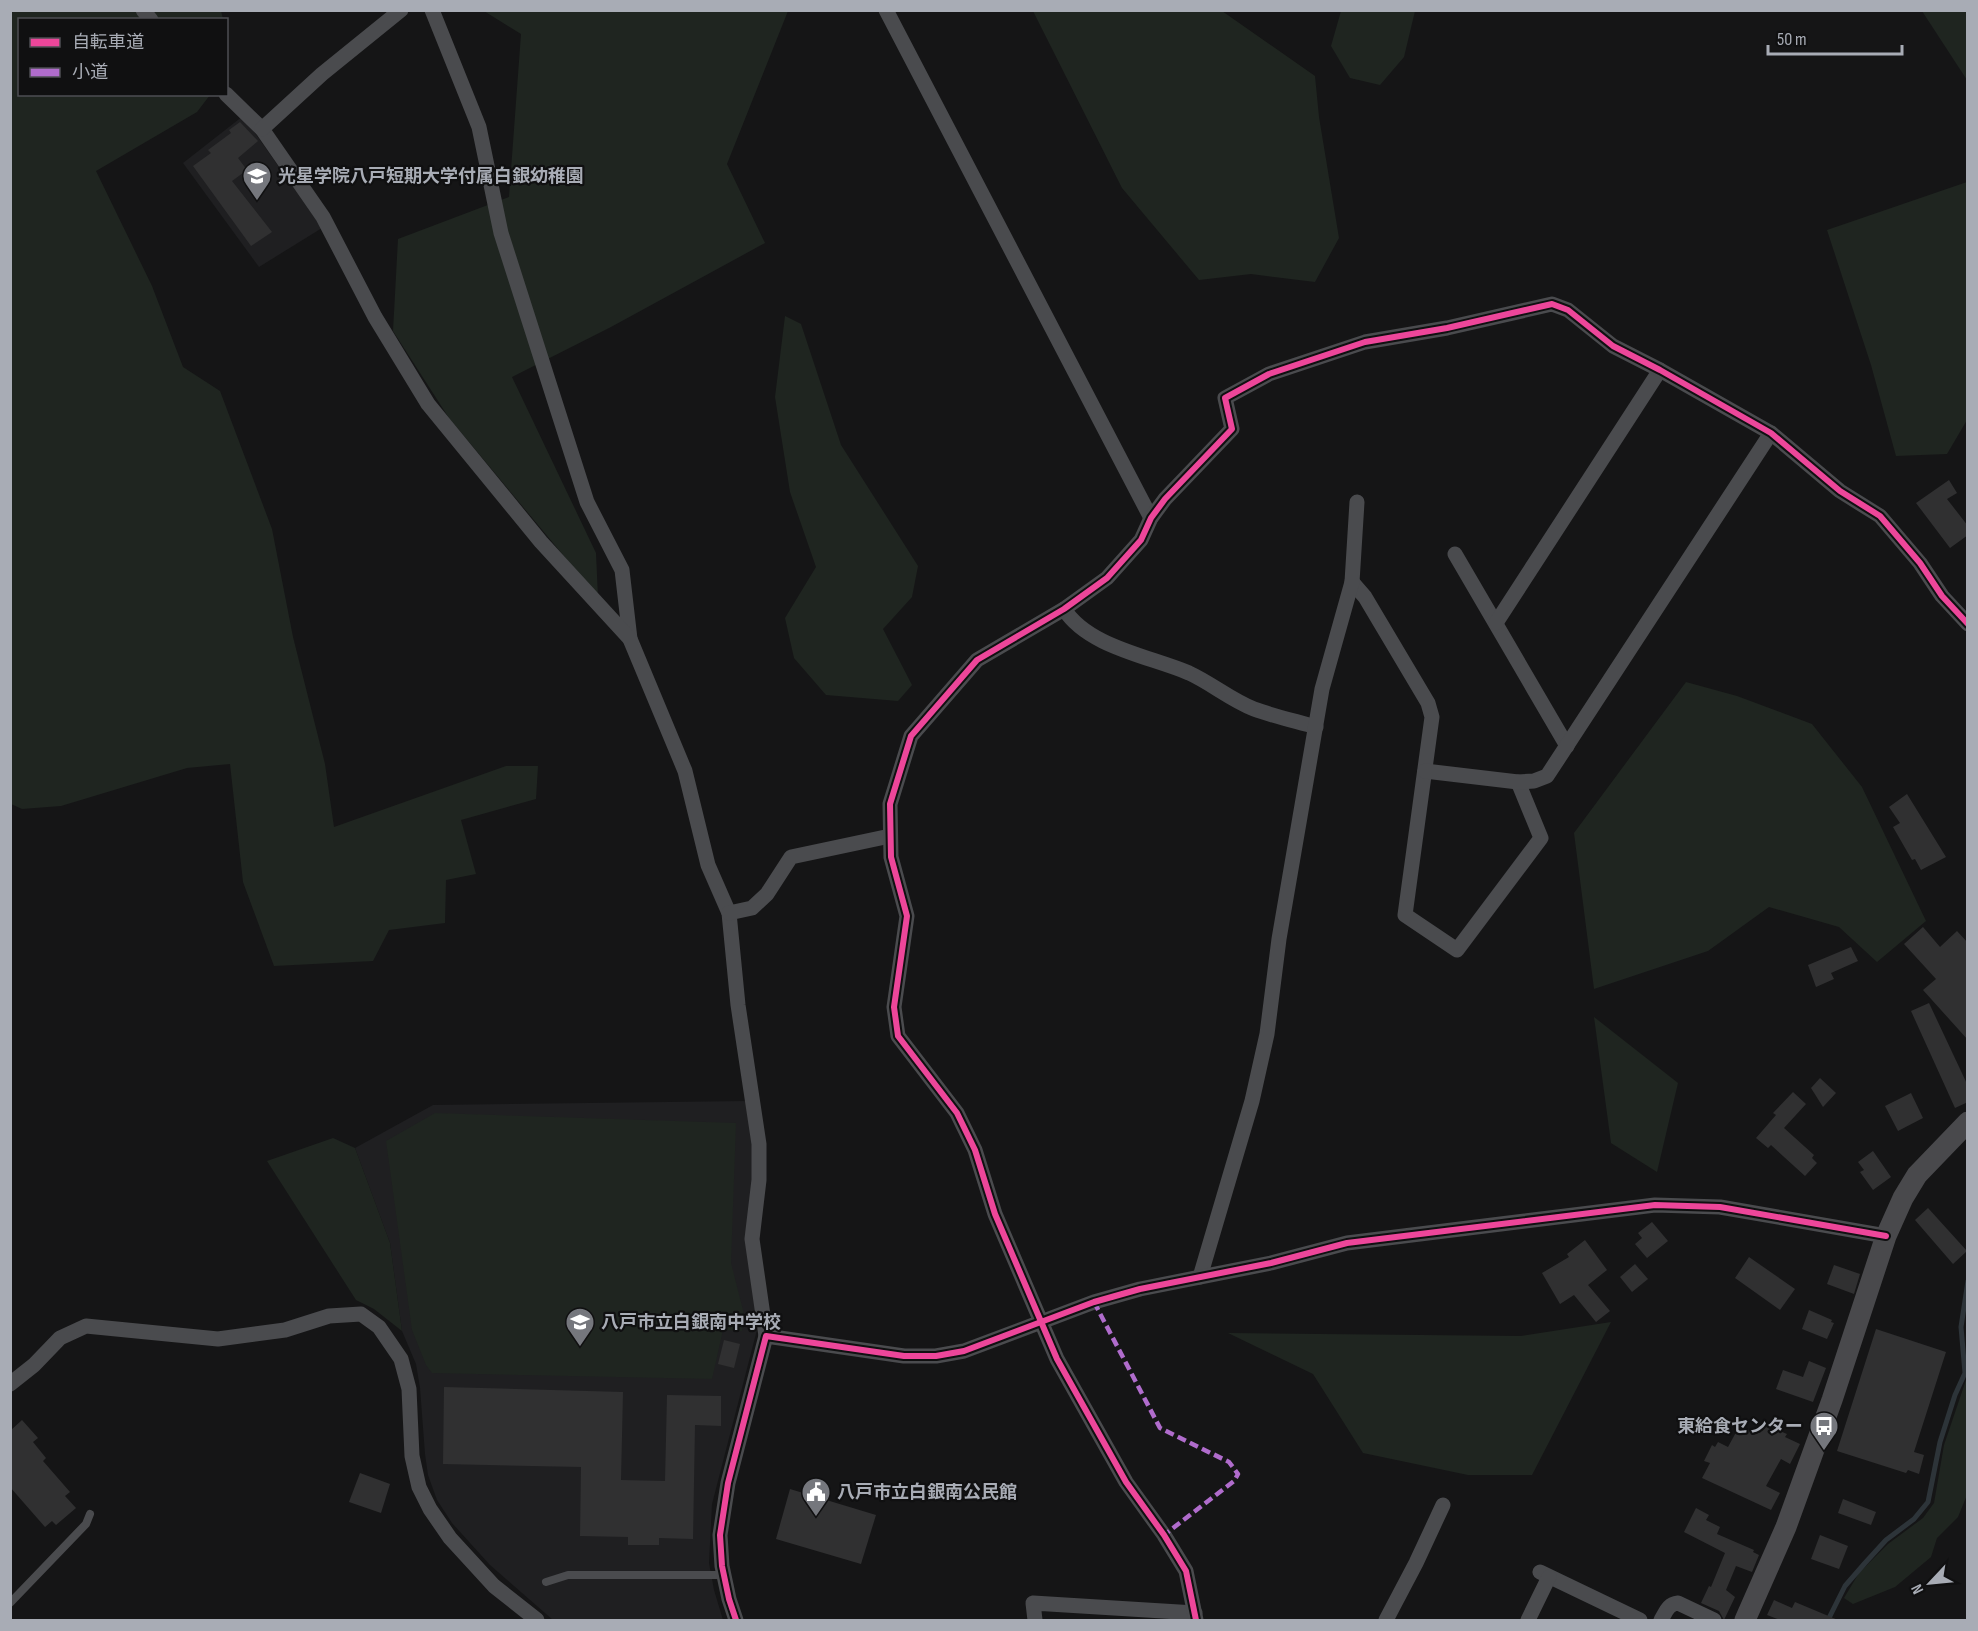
<svg xmlns="http://www.w3.org/2000/svg" width="1978" height="1631" font-family="'Sofia Sans Condensed','Noto Sans JP',sans-serif">
  <style>
    .built { fill: #1f1f21 }
    .green { fill: #1f2520 }
    .lines { fill: none; stroke-linecap: round; stroke-linejoin: round }
    .stream { stroke: #2d3439; stroke-width: 5 }
    .building { fill: #303031 }
    .lane { stroke: #4a4b4e; stroke-width: 8 }
    .street { stroke: #4a4b4e; stroke-width: 15 }
    .secondary { stroke: #49494c; stroke-width: 21 }
    .quiet { stroke: #b06ccc; stroke-width: 4.5; stroke-dasharray: 9 4.5; stroke-linecap: butt }
    .cycleway-casing { stroke: #101011; stroke-width: 10 }
    .cycleway { stroke: #ed469a; stroke-width: 6 }
    .labels { text-anchor: middle; stroke-width: 4.5; stroke-linejoin: round; paint-order: stroke }
    .poi-label { font-size: 18px; font-weight: bold; fill: #a8acb5; stroke: #101011; text-anchor: start }
  </style>
  <rect width="100%" height="100%" fill="#151516"/>
  <!-- built -->
  <g class="built">
    <path d="M 243,116 L 322,228 L 259,267 L 183,163 Z"/>
    <path d="M 747,1101 L 753,1148 L 758,1326 L 712,1504 L 709,1563 L 714,1590 L 723,1620 L 553,1620 L 490,1565 L 452,1523 L 437,1500 L 428,1475 L 425,1454 L 420,1388 L 416,1364 L 402,1331 L 390,1243 L 355,1148 L 433,1105 Z"/>
  </g>
  <!-- green -->
  <g class="green">
    <path d="M 10,11 L 221,11 L 223,19 L 20,20 L 20,94 L 210,95 L 197,112 L 96,171 L 152,286 L 183,367 L 220,391 L 272,529 L 293,637 L 325,764 L 334,827 L 506,766 L 538,766 L 536,799 L 461,820 L 476,874 L 446,880 L 445,923 L 389,930 L 373,961 L 274,966 L 243,882 L 230,764 L 187,768 L 61,806 L 22,809 L 11,804 Z"/>
    <path d="M 484,11 L 788,11 L 727,164 L 765,243 L 611,327 L 512,377 L 596,553 L 598,597 L 449,418 L 393,331 L 398,239 L 509,197 L 521,34 Z"/>
    <path d="M 1033,11 L 1222,11 L 1315,76 L 1319,117 L 1339,238 L 1315,282 L 1251,274 L 1199,280 L 1122,188 Z"/>
    <path d="M 1341,11 L 1415,11 L 1404,57 L 1380,85 L 1350,78 L 1331,46 Z"/>
    <path d="M 1922,11 L 1967,11 L 1967,80 Z"/>
    <path d="M 1967,182 L 1967,420 L 1947,454 L 1896,456 L 1871,365 L 1827,230 Z"/>
    <path d="M 785,316 L 801,324 L 841,445 L 918,566 L 912,597 L 883,629 L 912,685 L 898,701 L 826,695 L 794,658 L 785,618 L 816,567 L 790,492 L 775,397 Z"/>
    <path d="M 1686,682 L 1737,696 L 1812,724 L 1862,787 L 1926,921 L 1877,962 L 1839,927 L 1769,907 L 1708,951 L 1594,989 L 1574,833 Z"/>
    <path d="M 1594,1017 L 1678,1083 L 1657,1172 L 1611,1143 Z"/>
    <path d="M 435,1113 L 736,1123 L 731,1263 L 744,1314 L 742,1331 L 723,1330 L 712,1379 L 432,1373 L 426,1365 L 412,1330 L 386,1141 Z"/>
    <path d="M 333,1138 L 355,1148 L 390,1243 L 402,1331 L 374,1309 L 356,1300 L 267,1161 Z"/>
    <path d="M 1611,1322 L 1532,1475 L 1468,1475 L 1363,1453 L 1313,1374 L 1228,1333 L 1521,1336 Z"/>
    <path d="M 1967,1377 L 1967,1495 L 1958,1517 L 1937,1538 L 1931,1557 L 1895,1587 L 1853,1604 L 1844,1598 L 1859,1573 L 1888,1544 L 1923,1518 L 1934,1503 L 1944,1445 Z"/>
  </g>
  <g class="lines">
    <!-- stream -->
    <path class="stream" d="M 1828,1620 L 1845,1586 L 1865,1563 L 1886,1540 L 1914,1519 L 1928,1502 L 1940,1442 L 1955,1395 L 1965,1373 L 1961,1327 L 1968,1281"/>
  </g>
  <!-- building -->
  <g class="building">
    <path d="M 240,122 L 258,141 L 238,158 L 247,170 L 232,181 L 272,232 L 251,246 L 193,166 L 211,153 L 208,150 L 231,133 L 229,130 Z"/>
    <path d="M 1949,480 L 1957,493 L 1947,499 L 1968,526 L 1968,535 L 1950,548 L 1916,503 Z"/>
    <path d="M 1907,794 L 1946,857 L 1921,870 L 1915,859 L 1912,860 L 1893,827 L 1900,823 L 1889,807 Z"/>
    <path d="M 1923,927 L 1940,947 L 1957,931 L 1968,943 L 1968,1040 L 1923,990 L 1936,979 L 1904,944 Z"/>
    <path d="M 1851,947 L 1858,961 L 1831,973 L 1834,979 L 1816,987 L 1808,965 Z"/>
    <path d="M 1929,1003 L 1968,1086 L 1968,1102 L 1955,1108 L 1911,1011 Z"/>
    <path d="M 1820,1078 L 1836,1093 L 1823,1107 L 1811,1088 Z"/>
    <path d="M 1793,1092 L 1806,1104 L 1784,1128 L 1814,1155 L 1812,1158 L 1817,1163 L 1805,1176 L 1771,1145 L 1768,1148 L 1756,1138 L 1776,1115 L 1773,1113 Z"/>
    <path d="M 1911,1093 L 1923,1118 L 1898,1131 L 1885,1106 Z"/>
    <path d="M 1873,1151 L 1891,1177 L 1873,1190 L 1860,1172 L 1864,1170 L 1858,1162 Z"/>
    <path d="M 1928,1208 L 1967,1251 L 1953,1264 L 1915,1220 Z"/>
    <path d="M 1652,1222 L 1668,1241 L 1647,1258 L 1635,1244 L 1642,1238 L 1638,1233 Z"/>
    <path d="M 1585,1240 L 1607,1270 L 1588,1285 L 1610,1311 L 1596,1322 L 1574,1295 L 1560,1304 L 1542,1273 L 1569,1257 L 1567,1254 Z"/>
    <path d="M 1749,1257 L 1795,1289 L 1780,1310 L 1735,1278 Z"/>
    <path d="M 1635,1264 L 1648,1279 L 1632,1292 L 1620,1277 Z"/>
    <path d="M 1834,1265 L 1860,1274 L 1854,1294 L 1827,1284 Z"/>
    <path d="M 1809,1310 L 1832,1320 L 1831,1322 L 1834,1323 L 1827,1339 L 1802,1329 Z"/>
    <path d="M 1876,1329 L 1946,1352 L 1914,1452 L 1924,1455 L 1919,1474 L 1908,1470 L 1906,1473 L 1837,1451 Z"/>
    <path d="M 724,1340 L 740,1344 L 734,1368 L 718,1364 Z"/>
    <path d="M 1809,1361 L 1826,1368 L 1813,1402 L 1776,1389 L 1783,1370 L 1803,1377 Z"/>
    <path d="M 444,1387 L 623,1392 L 621,1480 L 665,1481 L 667,1395 L 721,1396 L 721,1426 L 695,1425 L 693,1539 L 659,1538 L 659,1545 L 628,1545 L 628,1537 L 580,1536 L 581,1467 L 443,1464 Z"/>
    <path d="M 22,1420 L 38,1438 L 33,1442 L 46,1458 L 43,1461 L 70,1492 L 65,1496 L 76,1508 L 56,1525 L 52,1521 L 45,1527 L 10,1487 L 10,1431 Z"/>
    <path d="M 1740,1425 L 1757,1434 L 1758,1432 L 1760,1433 L 1764,1426 L 1772,1430 L 1773,1428 L 1787,1434 L 1785,1437 L 1800,1444 L 1790,1464 L 1781,1459 L 1766,1486 L 1780,1493 L 1771,1510 L 1702,1478 L 1710,1463 L 1704,1461 L 1712,1445 L 1715,1447 L 1718,1442 L 1728,1447 Z"/>
    <path d="M 360,1473 L 390,1484 L 381,1513 L 349,1502 Z"/>
    <path d="M 790,1489 L 876,1515 L 861,1564 L 776,1539 Z"/>
    <path d="M 1843,1499 L 1876,1512 L 1871,1525 L 1838,1513 Z"/>
    <path d="M 1696,1508 L 1709,1515 L 1706,1520 L 1720,1527 L 1717,1534 L 1754,1550 L 1753,1552 L 1759,1555 L 1752,1572 L 1736,1566 L 1726,1590 L 1735,1597 L 1724,1620 L 1719,1611 L 1701,1603 L 1709,1586 L 1711,1587 L 1725,1553 L 1684,1532 Z"/>
    <path d="M 1820,1535 L 1848,1546 L 1839,1569 L 1811,1559 Z"/>
    <path d="M 1774,1600 L 1792,1608 L 1795,1602 L 1838,1620 L 1780,1620 L 1767,1615 Z"/>
  </g>
  <g class="lines">
    <!-- lane -->
    <g class="lane">
      <path d="M 546,1582 L 568,1575 L 724,1575"/>
      <path d="M 10,1603 L 86,1524 L 90,1514"/>
    </g>
    <!-- street -->
    <g class="street">
      <path d="M 143,10 L 151,20"/>
      <path d="M 432,10 L 479,127 L 501,233 L 587,502 L 622,570 L 630,639"/>
      <path d="M 886,10 L 1151,518"/>
      <path d="M 226,94 L 262,129 L 323,217 L 375,317 L 428,404 L 541,542 L 630,639 L 685,771 L 708,865 L 729,913 L 738,1005 L 759,1144 L 759,1180 L 752,1239 L 766,1336"/>
      <path d="M 262,129 L 322,74 L 401,10"/>
      <path d="M 1455,554 L 1567,746"/>
      <path d="M 1352,582 L 1365,597 L 1428,703 L 1432,717 L 1405,915 L 1457,950 L 1541,838 L 1518,782"/>
      <path d="M 1064,609 C 1088,647 1149,656 1189,673 C 1211,683 1231,700 1254,709 C 1273,716 1295,721 1316,727"/>
      <path d="M 1496,623 L 1660,370"/>
      <path d="M 1425,771 L 1518,782 L 1534,781 L 1547,776 L 1771,433"/>
      <path d="M 729,913 L 752,908 L 767,894 L 791,857 L 890,836"/>
      <path d="M 1200,1277 L 1252,1101 L 1267,1034 L 1279,939 L 1322,689 L 1352,582 L 1357,502"/>
      <path d="M 10,1384 L 34,1365 L 60,1338 L 86,1326 L 218,1339 L 285,1330 L 329,1316 L 361,1314 L 379,1327 L 401,1359 L 409,1389 L 412,1456 L 419,1487 L 430,1509 L 450,1538 L 494,1586 L 537,1620"/>
      <path d="M 1540,1572 L 1640,1620"/>
      <path d="M 736,1620 L 729,1599 L 722,1566 L 720,1535 L 728,1483 L 766,1336 L 904,1356 L 936,1356 L 964,1351 L 1094,1302 L 1140,1289 L 1271,1263 L 1347,1243 L 1655,1205 L 1720,1207 L 1886,1236"/>
      <path d="M 1035,1620 L 1033,1603 L 1195,1613"/>
      <path d="M 1196,1620 L 1186,1571 L 1164,1535 L 1126,1482 L 1057,1359 L 995,1214 L 975,1150 L 957,1113 L 898,1036 L 894,1007 L 907,916 L 891,857 L 890,804 L 911,736 L 977,660 L 1064,609 L 1107,578 L 1141,540 L 1151,518 L 1165,499 L 1232,429 L 1225,398 L 1269,374 L 1365,342 L 1447,328 L 1552,304 L 1568,310 L 1613,346 L 1660,370 L 1771,433 L 1840,491 L 1880,516 L 1920,563 L 1942,596 L 1968,624"/>
      <path d="M 1386,1620 L 1416,1563 L 1443,1505"/>
      <path d="M 1528,1620 L 1549,1577"/>
      <path d="M 1661,1620 C 1666,1612 1668,1604 1678,1603 L 1714,1620"/>
    </g>
    <!-- secondary -->
    <path class="secondary" d="M 1745,1620 L 1786,1527 L 1832,1400 L 1886,1236 L 1903,1198 L 1917,1175 L 1968,1122"/>
    <!-- quiet -->
    <path class="quiet" d="M 1094,1302 L 1160,1428 L 1229,1462 L 1238,1474 L 1234,1481 L 1164,1535"/>
    <!-- cycleway casing -->
    <g class="cycleway-casing">
      <g id="cycleway">
        <path d="M 736,1620 L 729,1599 L 722,1566 L 720,1535 L 728,1483 L 766,1336 L 904,1356 L 936,1356 L 964,1351 L 1094,1302 L 1140,1289 L 1271,1263 L 1347,1243 L 1655,1205 L 1720,1207 L 1886,1236"/>
        <path d="M 1196,1620 L 1186,1571 L 1164,1535 L 1126,1482 L 1057,1359 L 995,1214 L 975,1150 L 957,1113 L 898,1036 L 894,1007 L 907,916 L 891,857 L 890,804 L 911,736 L 977,660 L 1064,609 L 1107,578 L 1141,540 L 1151,518 L 1165,499 L 1232,429 L 1225,398 L 1269,374 L 1365,342 L 1447,328 L 1552,304 L 1568,310 L 1613,346 L 1660,370 L 1771,433 L 1840,491 L 1880,516 L 1920,563 L 1942,596 L 1968,624"/>
      </g>
    </g>
    <!-- cycleway -->
    <use href="#cycleway" class="cycleway"/>
  </g>
  <!-- icons -->
  <defs>
    <g id="school-pin" transform="scale(1.5)"><path d="M0 17L-7.5 6A9.5 9.5 0 1 1 7.5 6Z" fill="#75777d" stroke="#101011"/><path d="M0-5L7-2L0 1L-7-2ZM-4 1L0 2.5L4 1V4Q0 6-4 4Z" fill="#fff"/></g>
    <g id="bus-pin" transform="scale(1.5)"><path d="M0 17L-7.5 6A9.5 9.5 0 1 1 7.5 6Z" fill="#75777d" stroke="#101011"/><path d="M-5-6H5V4H4V6H2V4H-2V6H-4V4H-5ZM-3.5-4V0h7V-4ZM-3.5 1.2v1.5H-2V1.2ZM2 1.2v1.5H3.5V1.2Z" fill="#fff"/></g>
    <g id="civic-pin" transform="scale(1.5)"><path d="M0 17L-7.5 6A9.5 9.5 0 1 1 7.5 6Z" fill="#75777d" stroke="#101011"/><path d="M-.6-6.5H3V-4.5H.6V-3L4-1V1h2V6H-6V1h2V-1L-.6-3ZM-1.2 2.5V6h2.4V2.5Z" fill="#fff"/></g>
  </defs>
  <g fill-rule="evenodd">
    <use href="#school-pin" x="257" y="176"/>
    <use href="#school-pin" x="580" y="1322"/>
    <use href="#bus-pin" x="1824" y="1426"/>
    <use href="#civic-pin" x="816" y="1492"/>
  </g>
  <g class="labels">
    <!-- poi labels -->
    <g class="poi-label">
      <text x="278" y="182">光星学院八戸短期大学付属白銀幼稚園</text>
      <text x="601" y="1328">八戸市立白銀南中学校</text>
      <text x="1803" y="1432" text-anchor="end">東給食センター</text>
      <text x="837" y="1498">八戸市立白銀南公民館</text>
    </g>
  </g>
  <!-- border -->
  <rect width="1978" height="1631" fill="none" stroke="#a8acb5" stroke-width="24"/>
  <!-- legend -->
  <rect x="18" y="18" width="210" height="78" fill="#101011" stroke="#4d4e53" stroke-width="1.5"/>
  <rect x="30" y="38" width="30" height="9" fill="#ed469a" stroke="#4d4e53" stroke-width="1.5"/>
  <text x="72" y="48" font-size="18" fill="#a8acb5">自転車道</text>
  <rect x="30" y="68" width="30" height="9" fill="#b06ccc" stroke="#4d4e53" stroke-width="1.5"/>
  <text x="72" y="78" font-size="18" fill="#a8acb5">小道</text>
  <!-- north arrow -->
  <g transform="translate(1930 1583) rotate(244)" stroke="#101011" stroke-width="4.5" paint-order="stroke">
  <path d="M0-4.5L10 22L0 15L-10 22Z" fill="#a8acb5"/>
  <text y="-9" font-size="16" font-weight="bold" text-anchor="middle" fill="#a8acb5">N</text>
  </g>
  <!-- scale -->
  <path d="M1768 45v9h134v-9" fill="none" stroke="#a8acb5" stroke-width="3"/>
  <text x="1777" y="45" font-size="18" fill="#a8acb5" stroke="#101011" stroke-width="4.5" paint-order="stroke">50 m</text>
</svg>
